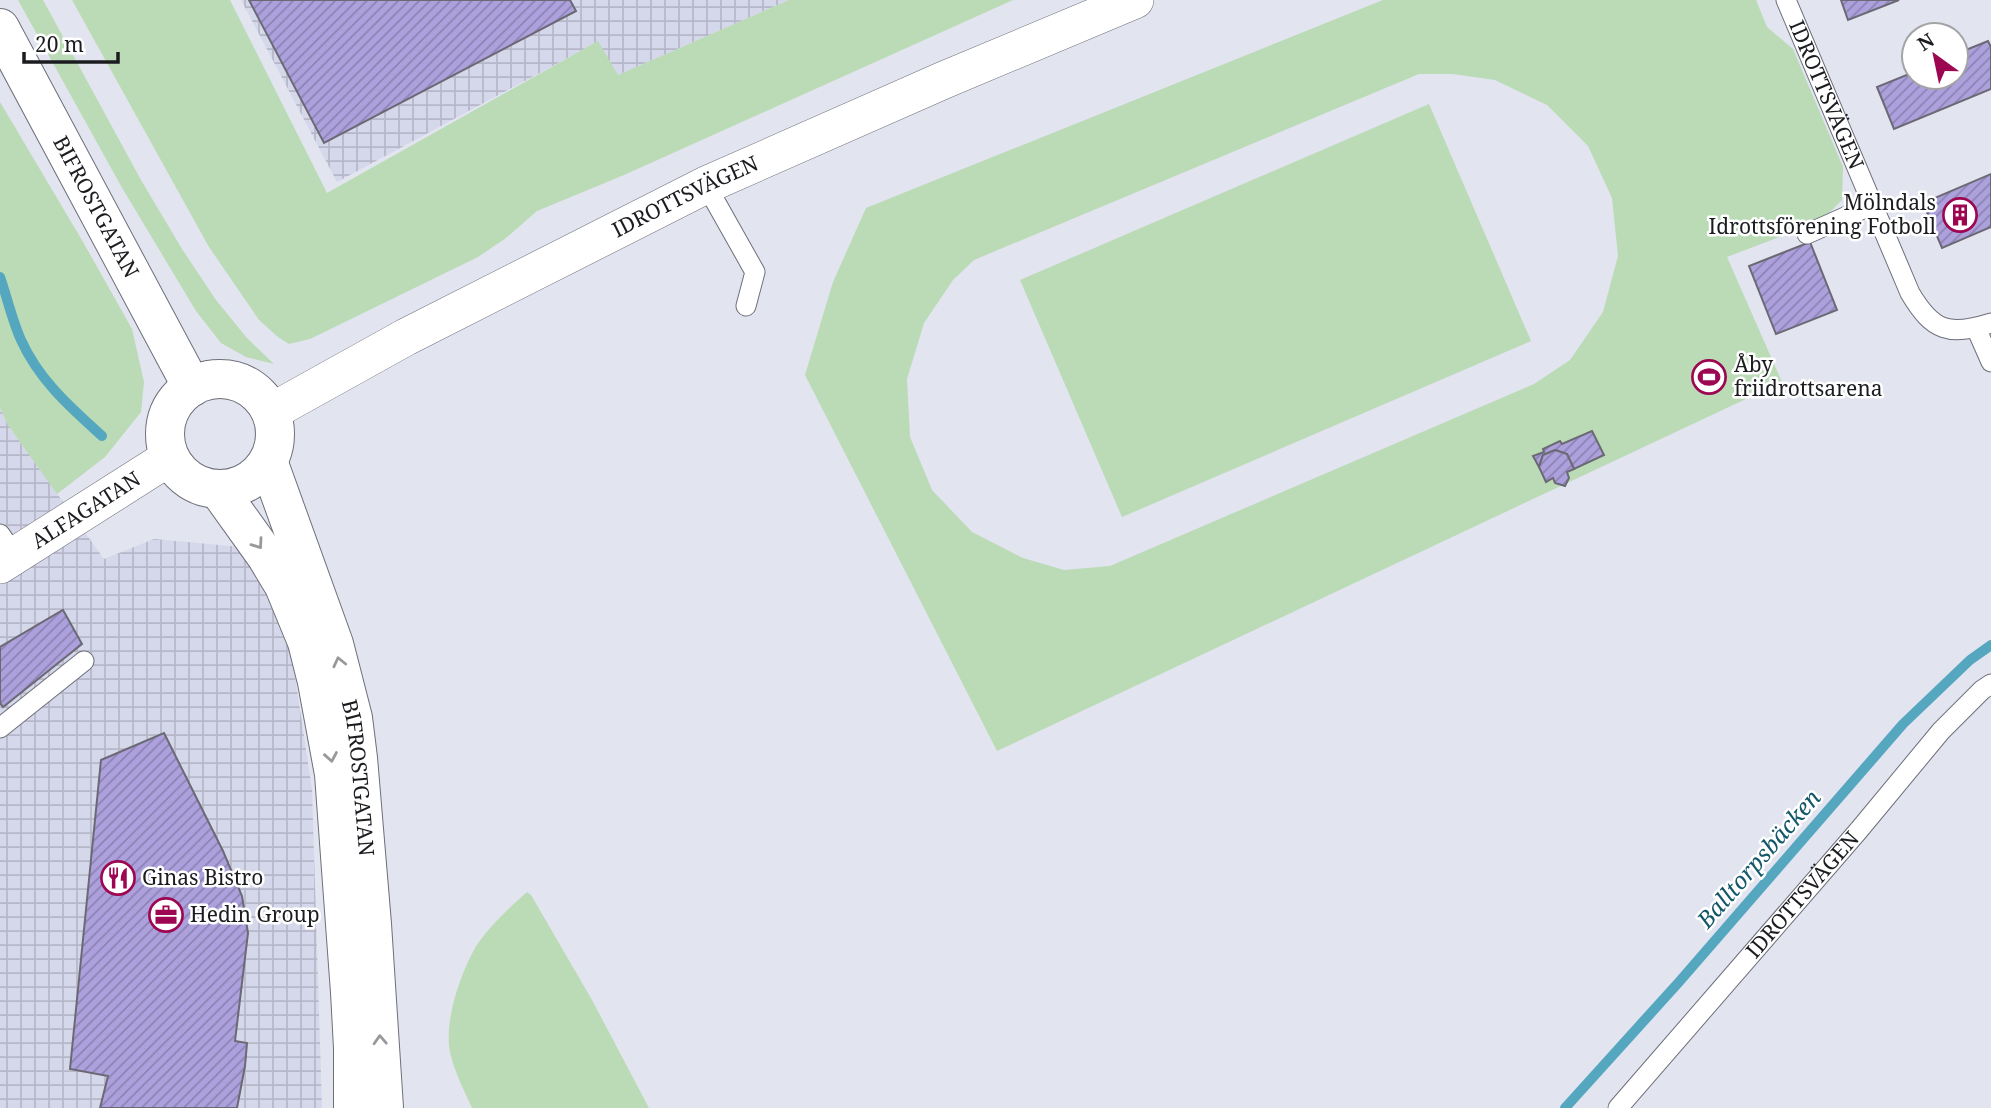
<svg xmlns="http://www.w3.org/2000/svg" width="1991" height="1108" font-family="'Noto Serif',serif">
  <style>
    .industrial { fill: url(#industrial-grid) }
    .grass { fill: #badbb5; fill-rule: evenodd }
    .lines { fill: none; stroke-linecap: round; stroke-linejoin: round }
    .stream { stroke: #55a7bf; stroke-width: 10 }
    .building { fill: url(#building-hatch); stroke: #6b6974; stroke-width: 2 }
    .service-casing { stroke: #6d6f79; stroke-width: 21 }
    .minor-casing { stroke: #6d6f79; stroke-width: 38 }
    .secondary-casing { stroke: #6d6f79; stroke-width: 40 }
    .service { stroke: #fff; stroke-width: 19 }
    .minor { stroke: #fff; stroke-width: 37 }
    .secondary { stroke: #fff; stroke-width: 38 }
    .oneway { stroke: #98999b }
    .labels { text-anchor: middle; stroke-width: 5; stroke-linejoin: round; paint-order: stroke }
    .street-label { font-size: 21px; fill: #1b1c20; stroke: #fff }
    .poi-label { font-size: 21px; fill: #1b1c20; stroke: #fff; text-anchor: start }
    .water-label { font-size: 23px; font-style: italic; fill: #135769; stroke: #fff }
  </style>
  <defs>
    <pattern id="industrial-grid" width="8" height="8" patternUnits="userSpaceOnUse" patternTransform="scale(1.75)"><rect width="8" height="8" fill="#d5d7eb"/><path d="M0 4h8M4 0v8" fill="none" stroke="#b6b8c9"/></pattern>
    <pattern id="building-hatch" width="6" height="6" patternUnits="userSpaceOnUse" patternTransform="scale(1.75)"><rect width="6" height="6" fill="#ada1dd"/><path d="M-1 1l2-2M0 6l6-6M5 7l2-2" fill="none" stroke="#8c82b3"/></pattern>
  </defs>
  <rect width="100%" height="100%" fill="#e2e4f0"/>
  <!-- industrial -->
  <g class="industrial">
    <path d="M 241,0 L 789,0 L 618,75 L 597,42 L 337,182 Z"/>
    <path d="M 0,408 L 8,425 L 104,559 L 154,539 L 241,547 L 286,616 L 312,790 L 322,1108 L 0,1108 Z"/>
  </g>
  <!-- grass -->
  <g class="grass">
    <path d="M 18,0 L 43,0 L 141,180 L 182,249 L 216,300 L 247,338 L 274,364 L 246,357 L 221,343 L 196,311 L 121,186 Z"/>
    <path d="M 72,0 L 230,0 L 327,193 L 598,41 L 618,75 L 789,0 L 1013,0 L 624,175 L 537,211 L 506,238 L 478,257 L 310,339 L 289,344 L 278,337 L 259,320 L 209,247 Z"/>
    <path d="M 1383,0 L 1756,0 L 1767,27 L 1793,49 L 1843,167 L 1842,200 L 1821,221 L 1727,257 L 1782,382 L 997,751 L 805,375 L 833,282 L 866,208 ZM 1419,74 L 1453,74 L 1495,80 L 1547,105 L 1588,146 L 1612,198 L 1618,256 L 1603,312 L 1570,360 L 1534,384 L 1110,566 L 1064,570 L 1023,558 L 972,532 L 932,490 L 910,437 L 907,379 L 924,323 L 953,280 L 974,260 Z"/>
    <path d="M 0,102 L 83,242 L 132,329 L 144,382 L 141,412 L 105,457 L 57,494 L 8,425 L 0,408 Z"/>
    <path d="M 1429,104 L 1531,341 L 1122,517 L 1020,280 Z"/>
    <path d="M 527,892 L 531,895 L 592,1000 L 649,1108 L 472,1108 C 464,1090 454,1071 450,1052 C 444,1021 460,975 475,948 C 488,927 509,908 527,892 Z"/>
  </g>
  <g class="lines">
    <!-- stream -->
    <g class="stream">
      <path d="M 0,277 C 7,297 12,320 21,340 C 39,380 70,407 102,436"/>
      <path d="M 1565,1108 L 1679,982 L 1903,724 L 1970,660 L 1991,645"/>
    </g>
  </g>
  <!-- building -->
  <g class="building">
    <path d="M 249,0 L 570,0 L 576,11 L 324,143 Z"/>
    <path d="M 1841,0 L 1899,0 L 1848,20 Z"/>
    <path d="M 1988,41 L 1991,47 L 1991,89 L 1894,129 L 1877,87 L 1914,72 L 1914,77 L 1956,77 L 1956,54 Z"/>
    <path d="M 1991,174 L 1991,227 L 1942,248 L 1923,203 Z"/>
    <path d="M 1810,242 L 1837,310 L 1776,334 L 1749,266 Z"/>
    <path d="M 1592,431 L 1604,455 L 1574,469 L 1567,454 L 1555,450 L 1543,455 L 1539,467 L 1533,456 L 1544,452 L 1543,449 L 1560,441 L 1562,444 Z"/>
    <path d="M 1555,450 L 1567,454 L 1574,469 L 1567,472 L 1569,478 L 1565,486 L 1555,483 L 1553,478 L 1546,482 L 1539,467 L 1543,455 Z"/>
    <path d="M 63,610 L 82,644 L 3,707 L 0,703 L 0,647 Z"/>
    <path d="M 164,733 L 223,851 L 242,896 L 248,933 L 235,1041 L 247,1043 L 245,1066 L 237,1108 L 100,1108 L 108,1076 L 70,1069 L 101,760 Z"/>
  </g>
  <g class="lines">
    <!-- service casing -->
    <g class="service-casing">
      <g id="service">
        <path id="s1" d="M 1786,0 L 1910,293 C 1933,332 1949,336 1991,323"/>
        <path d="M 706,185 L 755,272 L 746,306"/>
        <path d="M 1807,234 L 1874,204"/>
        <path d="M 1976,328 L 1991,362"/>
        <path d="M 0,534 L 15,556"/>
        <path d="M 0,728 L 84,661"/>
        <path id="s2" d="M 1618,1108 L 1859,830 L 1941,731 L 1982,690 L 1991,684"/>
      </g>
    </g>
    <!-- minor casing -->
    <g class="minor-casing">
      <g id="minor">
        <path id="s3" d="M 271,412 L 406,337 L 706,185 L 944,80 L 1135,0"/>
        <path id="s4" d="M 0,565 L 170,457"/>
      </g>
    </g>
    <!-- secondary casing -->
    <g class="secondary-casing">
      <g id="secondary">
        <path id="s5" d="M 0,28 L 192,387"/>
        <circle cx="220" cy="434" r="55"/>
        <path id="s6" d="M 268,461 L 334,644 L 353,718 L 358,758 L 372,924 L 384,1108"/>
        <path d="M 218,489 L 266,556 L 284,586 L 307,642 L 317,682 L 334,774 L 350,992 L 353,1048 L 353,1108"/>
      </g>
    </g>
    <!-- service -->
    <use href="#service" class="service"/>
    <!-- minor -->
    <use href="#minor" class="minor"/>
    <!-- secondary -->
    <use href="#secondary" class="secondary"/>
  </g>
  <!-- one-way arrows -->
  <defs><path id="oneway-chevron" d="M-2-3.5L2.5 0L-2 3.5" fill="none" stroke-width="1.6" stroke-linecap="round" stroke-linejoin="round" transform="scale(1.75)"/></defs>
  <g class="oneway">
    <use href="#oneway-chevron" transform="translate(258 544) rotate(55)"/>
    <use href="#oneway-chevron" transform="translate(339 662) rotate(-103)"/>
    <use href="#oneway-chevron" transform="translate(331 757) rotate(80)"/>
    <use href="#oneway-chevron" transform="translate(380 1040) rotate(-93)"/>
  </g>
  <!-- icons -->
  <defs>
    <g id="building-ring" transform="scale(1.75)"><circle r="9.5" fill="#fff" stroke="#9d0651" stroke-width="1.5"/><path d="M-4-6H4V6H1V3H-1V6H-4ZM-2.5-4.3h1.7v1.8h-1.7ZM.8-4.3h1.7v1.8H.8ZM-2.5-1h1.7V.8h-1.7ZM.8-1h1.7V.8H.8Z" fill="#9d0651"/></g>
    <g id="stadium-ring" transform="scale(1.75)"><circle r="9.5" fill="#fff" stroke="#9d0651" stroke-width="1.5"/><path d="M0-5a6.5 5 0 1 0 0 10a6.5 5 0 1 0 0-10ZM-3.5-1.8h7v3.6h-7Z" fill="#9d0651"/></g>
    <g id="restaurant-ring" transform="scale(1.75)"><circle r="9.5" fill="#fff" stroke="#9d0651" stroke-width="1.5"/><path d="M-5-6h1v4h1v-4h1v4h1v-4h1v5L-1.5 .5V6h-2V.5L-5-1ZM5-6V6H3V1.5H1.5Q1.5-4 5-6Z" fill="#9d0651"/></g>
    <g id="office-ring" transform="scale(1.75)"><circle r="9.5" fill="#fff" stroke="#9d0651" stroke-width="1.5"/><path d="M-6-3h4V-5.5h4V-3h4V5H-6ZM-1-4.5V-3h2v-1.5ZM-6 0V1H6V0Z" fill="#9d0651"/></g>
  </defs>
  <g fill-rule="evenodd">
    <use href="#building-ring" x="1960" y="215"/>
    <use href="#stadium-ring" x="1709" y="377"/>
    <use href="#restaurant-ring" x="118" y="878"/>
    <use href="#office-ring" x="166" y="915"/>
  </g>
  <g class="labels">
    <!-- street labels -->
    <g class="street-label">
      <text dy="7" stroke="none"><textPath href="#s1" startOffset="103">IDROTTSVÄGEN</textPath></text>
      <text dy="7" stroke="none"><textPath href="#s3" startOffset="467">IDROTTSVÄGEN</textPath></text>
      <text dy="7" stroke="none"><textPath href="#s5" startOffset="203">BIFROSTGATAN</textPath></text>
      <text dy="7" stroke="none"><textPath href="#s4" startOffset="102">ALFAGATAN</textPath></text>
      <text dy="7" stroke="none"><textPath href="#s6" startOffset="331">BIFROSTGATAN</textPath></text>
      <text dy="7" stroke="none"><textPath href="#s2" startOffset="282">IDROTTSVÄGEN</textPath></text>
    </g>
    <!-- poi labels -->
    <g class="poi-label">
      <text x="1936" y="210" text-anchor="end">Mölndals<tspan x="1936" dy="24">Idrottsförening Fotboll</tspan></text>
      <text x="1734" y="372">Åby<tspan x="1734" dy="24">friidrottsarena</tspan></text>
      <text x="142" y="885">Ginas Bistro</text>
      <text x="190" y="922">Hedin Group</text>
    </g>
    <!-- water labels -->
    <g class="water-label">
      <text transform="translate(1759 859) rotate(-49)" y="8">Balltorpsbäcken</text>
    </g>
  </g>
  <!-- north arrow -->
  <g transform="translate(1935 56) rotate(327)"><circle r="33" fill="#ffffff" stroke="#a4a4a6" stroke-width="2"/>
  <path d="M0-5L12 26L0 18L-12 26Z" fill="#9d0651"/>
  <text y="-10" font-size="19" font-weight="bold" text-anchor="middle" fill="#1b1c20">N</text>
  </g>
  <!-- scale -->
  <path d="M24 52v10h94v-10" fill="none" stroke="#1b1c20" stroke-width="3.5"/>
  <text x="35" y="52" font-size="21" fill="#1b1c20" stroke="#ffffff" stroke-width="5" paint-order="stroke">20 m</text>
</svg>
